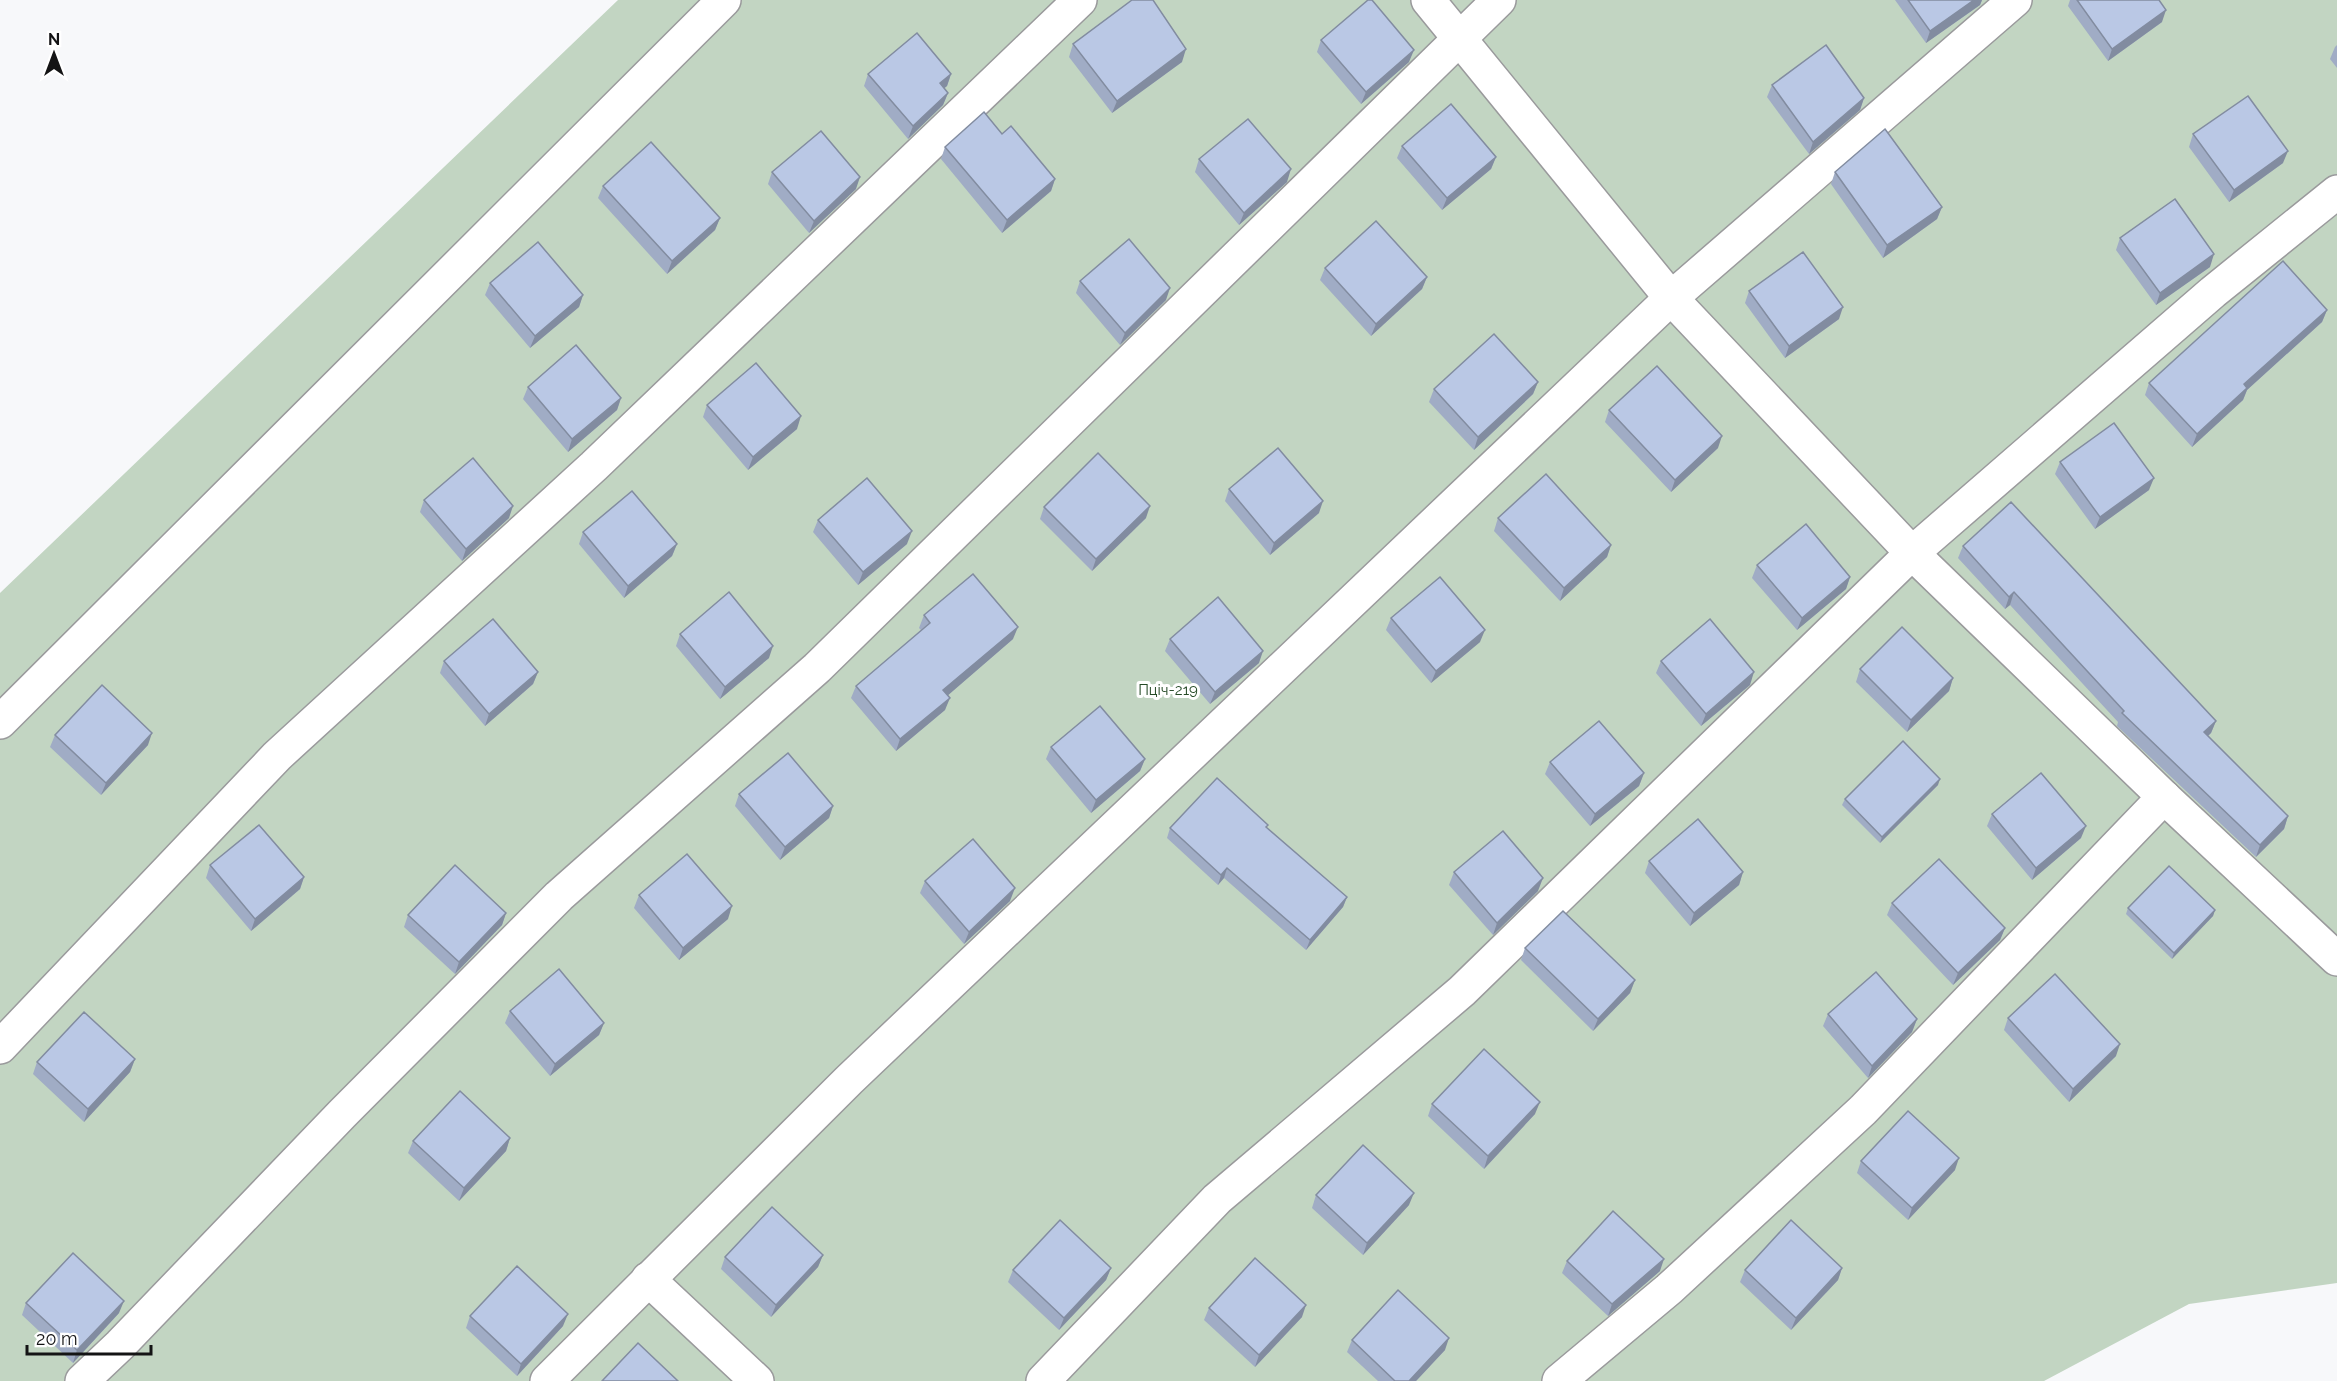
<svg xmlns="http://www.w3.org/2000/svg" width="2337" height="1381" font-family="Raleway,sans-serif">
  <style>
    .green { fill: #c2d5c2 }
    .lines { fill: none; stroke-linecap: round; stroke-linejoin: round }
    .minor-casing { stroke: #9a9a9c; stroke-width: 36 }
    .minor { stroke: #fff; stroke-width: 33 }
    .wall { fill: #a0acc5 }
    .shaded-wall { fill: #828ca0 }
    .building { fill: #bac8e5; stroke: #828ca0; stroke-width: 1.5 }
    .labels { text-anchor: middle; stroke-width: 6; stroke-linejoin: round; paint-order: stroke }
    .park-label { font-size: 15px; fill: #254a26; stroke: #fff }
  </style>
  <rect width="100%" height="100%" fill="#f7f8fa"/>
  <!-- green -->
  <path class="green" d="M 618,0 L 2337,0 L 2337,1283 L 2189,1304 L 2044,1381 L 0,1381 L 0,593 Z"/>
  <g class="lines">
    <!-- minor casing -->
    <g class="minor-casing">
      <g id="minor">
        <path d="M 1428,0 L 1671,298 L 1912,553 L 2164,797 L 2337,959"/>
        <path d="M 0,722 L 724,0"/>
        <path d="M 0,1047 L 277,756 L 594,466 L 1080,0"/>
        <path d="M 648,1279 L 757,1381"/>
        <path d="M 82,1381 L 120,1345 L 342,1114 L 559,896 L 817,668 L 1499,0"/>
        <path d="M 547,1381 L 849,1080 L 1671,298 L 2015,0"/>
        <path d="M 1043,1381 L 1217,1199 L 1462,991 L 1912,553 L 2213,292 L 2337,192"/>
        <path d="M 1559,1381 L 1669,1289 L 1863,1110 L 2164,797"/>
      </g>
    </g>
    <!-- minor -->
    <use href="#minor" class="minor"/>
  </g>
  <!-- wall -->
  <g class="wall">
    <path d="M 1895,0 L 1982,0 L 1980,5 L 1926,43 Z"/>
    <path d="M 2070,0 L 2159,0 L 2162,22 L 2108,61 L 2068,6 Z"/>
    <path d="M 1321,40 L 1409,62 L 1361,104 L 1317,52 Z"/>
    <path d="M 1073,44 L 1182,62 L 1112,113 L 1069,57 Z"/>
    <path d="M 2337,45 L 2337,68 L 2330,59 L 2335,47 Z"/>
    <path d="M 868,74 L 951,74 L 947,86 L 944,88 L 948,93 L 943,105 L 908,139 L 864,86 Z"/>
    <path d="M 1772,85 L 1864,98 L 1860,110 L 1809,154 L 1767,97 Z"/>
    <path d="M 1002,134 L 1055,179 L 1051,191 L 1002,233 L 941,159 L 945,147 Z"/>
    <path d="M 2193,134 L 2283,163 L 2229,202 L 2189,147 Z"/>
    <path d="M 1402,146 L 1496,157 L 1491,169 L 1442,210 L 1397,158 Z"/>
    <path d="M 1199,159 L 1287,182 L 1239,225 L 1195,172 Z"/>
    <path d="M 772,172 L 856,189 L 809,233 L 768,184 Z"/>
    <path d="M 1835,172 L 1942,207 L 1937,219 L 1883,258 L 1831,184 Z"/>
    <path d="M 603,186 L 720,218 L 715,230 L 667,274 L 598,198 Z"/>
    <path d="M 2120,238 L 2210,267 L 2156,305 L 2116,250 Z"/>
    <path d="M 1325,268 L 1427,277 L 1422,289 L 1371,336 L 1320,280 Z"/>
    <path d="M 1080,281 L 1166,300 L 1120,345 L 1076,293 Z"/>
    <path d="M 490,283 L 583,295 L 579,307 L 530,348 L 485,295 Z"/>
    <path d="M 1749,291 L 1839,319 L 1785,358 L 1745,303 Z"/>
    <path d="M 2327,310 L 2322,322 L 2247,390 L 2243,400 L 2192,447 L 2145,395 L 2149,383 Z"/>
    <path d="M 1538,382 L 1533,394 L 1474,450 L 1429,402 L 1434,389 Z"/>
    <path d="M 528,387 L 621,398 L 617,410 L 568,452 L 523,399 Z"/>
    <path d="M 707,405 L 797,429 L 748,470 L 703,417 Z"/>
    <path d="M 1609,410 L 1718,448 L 1671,492 L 1605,422 Z"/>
    <path d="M 2060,462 L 2149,490 L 2095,529 L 2055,474 Z"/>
    <path d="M 1229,489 L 1319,513 L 1270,555 L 1225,501 Z"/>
    <path d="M 424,500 L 509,518 L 462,561 L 420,512 Z"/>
    <path d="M 1044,507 L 1146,518 L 1092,571 L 1040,519 Z"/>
    <path d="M 1498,518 L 1611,545 L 1607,557 L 1560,601 L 1494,531 Z"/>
    <path d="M 818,520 L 907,544 L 858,585 L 813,532 Z"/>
    <path d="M 583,532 L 677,544 L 672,556 L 624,598 L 579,544 Z"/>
    <path d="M 1963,546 L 2216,721 L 2211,733 L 2208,736 L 2288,816 L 2284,829 L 2256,857 L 2117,726 L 2118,722 L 2010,605 L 2005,609 L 1958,558 Z"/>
    <path d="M 1757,565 L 1850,577 L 1846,589 L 1797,630 L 1752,578 Z"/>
    <path d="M 924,615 L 1013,639 L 948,695 L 945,710 L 896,751 L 851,698 L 856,686 L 921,630 L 919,628 Z"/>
    <path d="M 1391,618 L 1480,642 L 1431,683 L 1386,630 Z"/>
    <path d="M 680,634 L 769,658 L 720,699 L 676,646 Z"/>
    <path d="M 1170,639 L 1259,663 L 1210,704 L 1165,651 Z"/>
    <path d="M 444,661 L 538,672 L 533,684 L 485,726 L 440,673 Z"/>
    <path d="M 1661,661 L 1750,685 L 1701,726 L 1656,673 Z"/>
    <path d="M 1860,669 L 1953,678 L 1949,691 L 1907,732 L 1856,682 Z"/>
    <path d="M 55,735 L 148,745 L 101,795 L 50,747 Z"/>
    <path d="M 1051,747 L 1145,759 L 1140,771 L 1091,813 L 1046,759 Z"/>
    <path d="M 1550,762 L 1644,773 L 1639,786 L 1590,826 L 1545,774 Z"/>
    <path d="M 1938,785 L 1880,843 L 1842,805 L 1845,799 Z"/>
    <path d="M 739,794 L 833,806 L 829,818 L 780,860 L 735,806 Z"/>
    <path d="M 1992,814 L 2081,838 L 2032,880 L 1987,826 Z"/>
    <path d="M 1170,828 L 1267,828 L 1347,897 L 1343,907 L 1306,950 L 1224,878 L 1218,885 L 1167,838 Z"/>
    <path d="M 1649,861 L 1743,872 L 1739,885 L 1690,926 L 1645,873 Z"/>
    <path d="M 210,865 L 304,877 L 300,889 L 251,931 L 206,878 Z"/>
    <path d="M 1454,872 L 1538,891 L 1493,935 L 1449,885 Z"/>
    <path d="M 925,881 L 1010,901 L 964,944 L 920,893 Z"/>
    <path d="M 639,895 L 728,919 L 679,960 L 634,908 Z"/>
    <path d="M 1892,903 L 2005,928 L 2000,940 L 1953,985 L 1887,915 Z"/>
    <path d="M 2128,908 L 2215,910 L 2213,916 L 2172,959 L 2126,914 Z"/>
    <path d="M 506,913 L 502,925 L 455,974 L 404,927 L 408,915 Z"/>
    <path d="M 1525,948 L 1635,980 L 1630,993 L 1593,1031 L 1521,960 Z"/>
    <path d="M 510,1011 L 604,1023 L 599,1035 L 550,1076 L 505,1023 Z"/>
    <path d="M 1828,1014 L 1917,1019 L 1912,1032 L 1868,1078 L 1823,1026 Z"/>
    <path d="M 2008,1018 L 2116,1056 L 2069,1102 L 2004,1030 Z"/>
    <path d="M 135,1059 L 130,1072 L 84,1122 L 33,1074 L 37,1062 Z"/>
    <path d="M 1432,1104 L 1535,1114 L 1484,1169 L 1428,1116 Z"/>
    <path d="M 510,1138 L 506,1151 L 459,1201 L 408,1153 L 413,1141 Z"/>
    <path d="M 1861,1161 L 1955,1170 L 1908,1220 L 1857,1173 Z"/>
    <path d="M 1316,1195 L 1409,1205 L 1363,1255 L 1312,1208 Z"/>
    <path d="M 823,1255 L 818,1267 L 771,1317 L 721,1269 L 725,1257 Z"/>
    <path d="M 1567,1261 L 1660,1271 L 1608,1316 L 1562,1273 Z"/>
    <path d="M 1111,1268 L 1106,1280 L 1059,1330 L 1008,1282 L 1013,1270 Z"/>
    <path d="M 1842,1268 L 1838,1280 L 1791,1330 L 1740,1282 L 1745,1270 Z"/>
    <path d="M 26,1303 L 119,1313 L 73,1363 L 22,1315 Z"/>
    <path d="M 1209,1308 L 1302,1317 L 1255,1367 L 1204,1320 Z"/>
    <path d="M 470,1316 L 563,1326 L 517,1376 L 466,1328 Z"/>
    <path d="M 1352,1340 L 1445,1350 L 1416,1381 L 1378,1381 L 1347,1352 Z"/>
  </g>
  <!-- shaded-wall -->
  <g class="shaded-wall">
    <path d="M 1974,0 L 1982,0 L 1980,5 L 1926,43 L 1930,31 Z"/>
    <path d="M 2166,10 L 2162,22 L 2108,61 L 2112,49 Z"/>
    <path d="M 1186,49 L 1182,62 L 1112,113 L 1117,101 Z"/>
    <path d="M 1414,50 L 1409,62 L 1361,104 L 1366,92 Z"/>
    <path d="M 951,74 L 947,86 L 935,96 L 940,83 Z"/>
    <path d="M 948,93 L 943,105 L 908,139 L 913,126 Z"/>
    <path d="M 1864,98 L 1860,110 L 1809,154 L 1813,142 Z"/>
    <path d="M 2288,151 L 2283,163 L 2229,202 L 2234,190 Z"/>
    <path d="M 1496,157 L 1491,169 L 1442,210 L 1447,198 Z"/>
    <path d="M 1291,169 L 1287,182 L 1239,225 L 1244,213 Z"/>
    <path d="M 860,177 L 856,189 L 809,233 L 814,221 Z"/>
    <path d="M 1055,179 L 1051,191 L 1002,233 L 1007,220 Z"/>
    <path d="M 1942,207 L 1937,219 L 1883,258 L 1887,245 Z"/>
    <path d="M 720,218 L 715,230 L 667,274 L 672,261 Z"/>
    <path d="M 2214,254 L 2210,267 L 2156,305 L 2160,293 Z"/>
    <path d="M 1427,277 L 1422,289 L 1371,336 L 1376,324 Z"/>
    <path d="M 1170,288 L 1166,300 L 1120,345 L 1125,333 Z"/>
    <path d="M 583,295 L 579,307 L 530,348 L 535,336 Z"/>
    <path d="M 1843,307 L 1839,319 L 1785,358 L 1789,346 Z"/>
    <path d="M 2327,310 L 2322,322 L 2247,390 L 2243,400 L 2192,447 L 2197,434 L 2244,384 Z"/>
    <path d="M 1538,382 L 1533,394 L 1474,450 L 1478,437 Z"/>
    <path d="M 621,398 L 617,410 L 568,452 L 572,439 Z"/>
    <path d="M 801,416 L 797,429 L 748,470 L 753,457 Z"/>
    <path d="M 1722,436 L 1718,448 L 1671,492 L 1675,480 Z"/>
    <path d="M 2154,478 L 2149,490 L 2095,529 L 2100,517 Z"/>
    <path d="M 1323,501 L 1319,513 L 1270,555 L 1274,543 Z"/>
    <path d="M 513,506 L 509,518 L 462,561 L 466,549 Z"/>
    <path d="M 1150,506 L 1146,518 L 1092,571 L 1096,559 Z"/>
    <path d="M 912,531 L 907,544 L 858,585 L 863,572 Z"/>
    <path d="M 677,544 L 672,556 L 624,598 L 628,586 Z"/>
    <path d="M 1611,545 L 1607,557 L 1560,601 L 1564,588 Z"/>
    <path d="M 1850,577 L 1846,589 L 1797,630 L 1802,618 Z"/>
    <path d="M 2014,592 L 2010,605 L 2005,609 L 2009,597 Z"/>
    <path d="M 1018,627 L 1013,639 L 939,703 L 943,690 Z"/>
    <path d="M 1485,630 L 1480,642 L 1431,683 L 1436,671 Z"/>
    <path d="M 773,646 L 769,658 L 720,699 L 725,687 Z"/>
    <path d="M 1263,651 L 1259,663 L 1210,704 L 1215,692 Z"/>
    <path d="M 538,672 L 533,684 L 485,726 L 489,714 Z"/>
    <path d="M 1754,672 L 1750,685 L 1701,726 L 1706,714 Z"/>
    <path d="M 1953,678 L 1949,691 L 1907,732 L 1911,720 Z"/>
    <path d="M 950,698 L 945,710 L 896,751 L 900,739 Z"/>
    <path d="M 2216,721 L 2211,733 L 2199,744 L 2204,732 Z"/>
    <path d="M 152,733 L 148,745 L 101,795 L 106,783 Z"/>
    <path d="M 1145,759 L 1140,771 L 1091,813 L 1096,800 Z"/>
    <path d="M 1644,773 L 1639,786 L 1590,826 L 1595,814 Z"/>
    <path d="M 1940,779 L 1938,785 L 1880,843 L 1882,837 Z"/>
    <path d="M 833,806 L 829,818 L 780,860 L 785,847 Z"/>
    <path d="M 2288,816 L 2284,829 L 2256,857 L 2260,845 Z"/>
    <path d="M 2086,826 L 2081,838 L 2032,880 L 2036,868 Z"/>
    <path d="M 1227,868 L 1224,878 L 1218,885 L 1221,875 Z"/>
    <path d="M 1743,872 L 1739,885 L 1690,926 L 1694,913 Z"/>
    <path d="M 304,877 L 300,889 L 251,931 L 255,919 Z"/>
    <path d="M 1543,878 L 1538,891 L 1493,935 L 1497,923 Z"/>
    <path d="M 1015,888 L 1010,901 L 964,944 L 969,932 Z"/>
    <path d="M 1347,897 L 1343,907 L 1306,950 L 1310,940 Z"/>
    <path d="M 732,906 L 728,919 L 679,960 L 683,948 Z"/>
    <path d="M 2215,910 L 2213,916 L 2172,959 L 2174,953 Z"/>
    <path d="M 506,913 L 502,925 L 455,974 L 459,962 Z"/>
    <path d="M 2005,928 L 2000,940 L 1953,985 L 1958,973 Z"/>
    <path d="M 1635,980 L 1630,993 L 1593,1031 L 1598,1019 Z"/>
    <path d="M 1917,1019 L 1912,1032 L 1868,1078 L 1872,1066 Z"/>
    <path d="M 604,1023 L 599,1035 L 550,1076 L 555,1064 Z"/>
    <path d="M 2120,1044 L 2116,1056 L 2069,1102 L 2073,1089 Z"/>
    <path d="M 135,1059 L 130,1072 L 84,1122 L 88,1109 Z"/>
    <path d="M 1540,1102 L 1535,1114 L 1484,1169 L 1488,1156 Z"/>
    <path d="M 510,1138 L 506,1151 L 459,1201 L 464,1188 Z"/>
    <path d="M 1959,1158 L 1955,1170 L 1908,1220 L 1912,1208 Z"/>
    <path d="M 1414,1193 L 1409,1205 L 1363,1255 L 1367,1243 Z"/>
    <path d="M 823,1255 L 818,1267 L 771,1317 L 776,1305 Z"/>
    <path d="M 1664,1259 L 1660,1271 L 1608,1316 L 1612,1304 Z"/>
    <path d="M 1111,1268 L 1106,1280 L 1059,1330 L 1064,1318 Z"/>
    <path d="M 1842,1268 L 1838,1280 L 1791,1330 L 1796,1318 Z"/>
    <path d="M 124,1301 L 119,1313 L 73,1363 L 77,1350 Z"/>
    <path d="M 1306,1305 L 1302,1317 L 1255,1367 L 1259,1355 Z"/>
    <path d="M 568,1314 L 563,1326 L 517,1376 L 521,1364 Z"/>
    <path d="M 1449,1338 L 1445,1350 L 1416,1381 L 1409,1381 Z"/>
  </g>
  <!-- building -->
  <g class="building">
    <path d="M 1132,0 L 1153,0 L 1186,49 L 1117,101 L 1073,44 Z"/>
    <path d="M 1368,0 L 1372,0 L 1414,50 L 1366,92 L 1321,40 Z"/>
    <path d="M 1908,0 L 1974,0 L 1930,31 Z"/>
    <path d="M 2077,0 L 2159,0 L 2166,10 L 2112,49 Z"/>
    <path d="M 917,33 L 951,74 L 940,83 L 948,93 L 913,126 L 868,74 Z"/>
    <path d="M 1826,45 L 1864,98 L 1813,142 L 1772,85 Z"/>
    <path d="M 2248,96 L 2288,151 L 2234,190 L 2193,134 Z"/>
    <path d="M 1451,104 L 1496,157 L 1447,198 L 1402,146 Z"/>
    <path d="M 984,112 L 1002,134 L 1011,126 L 1055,179 L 1007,220 L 945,147 Z"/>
    <path d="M 1248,119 L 1291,169 L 1244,213 L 1199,159 Z"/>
    <path d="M 1885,129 L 1942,207 L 1887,245 L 1835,172 Z"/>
    <path d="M 821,131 L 860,177 L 814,221 L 772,172 Z"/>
    <path d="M 651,142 L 720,218 L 672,261 L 603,186 Z"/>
    <path d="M 2175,199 L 2214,254 L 2160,293 L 2120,238 Z"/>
    <path d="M 1376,221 L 1427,277 L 1376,324 L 1325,268 Z"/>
    <path d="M 1129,239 L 1170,288 L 1125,333 L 1080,281 Z"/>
    <path d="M 538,242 L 583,295 L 535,336 L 490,283 Z"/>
    <path d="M 1803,252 L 1843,307 L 1789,346 L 1749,291 Z"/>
    <path d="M 2283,261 L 2327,310 L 2244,384 L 2247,388 L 2197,434 L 2149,383 Z"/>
    <path d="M 1494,334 L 1538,382 L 1478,437 L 1434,389 Z"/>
    <path d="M 576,345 L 621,398 L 572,439 L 528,387 Z"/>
    <path d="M 756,363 L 801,416 L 753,457 L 707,405 Z"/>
    <path d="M 1657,366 L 1722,436 L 1675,480 L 1609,410 Z"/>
    <path d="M 2114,423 L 2154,478 L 2100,517 L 2060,462 Z"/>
    <path d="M 1278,448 L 1323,501 L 1274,543 L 1229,489 Z"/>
    <path d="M 1098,453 L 1150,506 L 1096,559 L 1044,507 Z"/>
    <path d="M 473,458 L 513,506 L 466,549 L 424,500 Z"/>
    <path d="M 1546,474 L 1611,545 L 1564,588 L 1498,518 Z"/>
    <path d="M 867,478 L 912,531 L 863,572 L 818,520 Z"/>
    <path d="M 632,491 L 677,544 L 628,586 L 583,532 Z"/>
    <path d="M 2011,502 L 2216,721 L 2204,732 L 2288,816 L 2260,845 L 2122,713 L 2124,711 L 2014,592 L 2009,597 L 1963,546 Z"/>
    <path d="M 1806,524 L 1850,577 L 1802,618 L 1757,565 Z"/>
    <path d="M 973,574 L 1018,627 L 943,690 L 950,698 L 900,739 L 856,686 L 930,623 L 924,615 Z"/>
    <path d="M 1440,577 L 1485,630 L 1436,671 L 1391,618 Z"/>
    <path d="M 729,592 L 773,646 L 725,687 L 680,634 Z"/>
    <path d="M 1218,597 L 1263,651 L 1215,692 L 1170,639 Z"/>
    <path d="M 493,619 L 538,672 L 489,714 L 444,661 Z"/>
    <path d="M 1710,619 L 1754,672 L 1706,714 L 1661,661 Z"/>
    <path d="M 1902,627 L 1953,678 L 1911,720 L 1860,669 Z"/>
    <path d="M 102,685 L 152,733 L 106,783 L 55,735 Z"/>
    <path d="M 1100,706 L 1145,759 L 1096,800 L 1051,747 Z"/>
    <path d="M 1599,721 L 1644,773 L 1595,814 L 1550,762 Z"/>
    <path d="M 1903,741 L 1940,779 L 1882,837 L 1845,799 Z"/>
    <path d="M 788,753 L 833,806 L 785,847 L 739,794 Z"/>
    <path d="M 2041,773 L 2086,826 L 2036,868 L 1992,814 Z"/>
    <path d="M 1217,778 L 1268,825 L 1266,827 L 1347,897 L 1310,940 L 1227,868 L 1221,875 L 1170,828 Z"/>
    <path d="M 1698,819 L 1743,872 L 1694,913 L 1649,861 Z"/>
    <path d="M 259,825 L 304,877 L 255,919 L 210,865 Z"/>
    <path d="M 1503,831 L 1543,878 L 1497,923 L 1454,872 Z"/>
    <path d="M 973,839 L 1015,888 L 969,932 L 925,881 Z"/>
    <path d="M 687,854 L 732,906 L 683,948 L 639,895 Z"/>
    <path d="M 1939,859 L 2005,928 L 1958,973 L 1892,903 Z"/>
    <path d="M 455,865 L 506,913 L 459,962 L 408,915 Z"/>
    <path d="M 2169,866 L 2215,910 L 2174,953 L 2128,908 Z"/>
    <path d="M 1563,911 L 1635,980 L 1598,1019 L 1525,948 Z"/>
    <path d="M 559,969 L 604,1023 L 555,1064 L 510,1011 Z"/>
    <path d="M 1876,972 L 1917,1019 L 1872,1066 L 1828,1014 Z"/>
    <path d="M 2055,974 L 2120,1044 L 2073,1089 L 2008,1018 Z"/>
    <path d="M 84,1012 L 135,1059 L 88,1109 L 37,1062 Z"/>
    <path d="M 1484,1049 L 1540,1102 L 1488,1156 L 1432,1104 Z"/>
    <path d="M 460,1091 L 510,1138 L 464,1188 L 413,1141 Z"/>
    <path d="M 1908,1111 L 1959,1158 L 1912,1208 L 1861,1161 Z"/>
    <path d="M 1363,1145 L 1414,1193 L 1367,1243 L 1316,1195 Z"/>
    <path d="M 772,1207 L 823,1255 L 776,1305 L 725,1257 Z"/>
    <path d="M 1613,1211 L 1664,1259 L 1612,1304 L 1567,1261 Z"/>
    <path d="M 1060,1220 L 1111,1268 L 1064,1318 L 1013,1270 Z"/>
    <path d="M 1791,1220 L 1842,1268 L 1796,1318 L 1745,1270 Z"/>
    <path d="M 73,1253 L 124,1301 L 77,1350 L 26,1303 Z"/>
    <path d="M 1255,1258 L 1306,1305 L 1259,1355 L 1209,1308 Z"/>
    <path d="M 517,1266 L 568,1314 L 521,1364 L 470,1316 Z"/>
    <path d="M 1398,1290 L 1449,1338 L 1409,1381 L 1395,1381 L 1352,1340 Z"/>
    <path d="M 638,1343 L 678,1381 L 602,1381 Z"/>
  </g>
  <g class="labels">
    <!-- park labels -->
    <g class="park-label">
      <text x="1168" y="695">Пціч-219</text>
    </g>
  </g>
  <!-- north arrow -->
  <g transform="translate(54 54)" stroke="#ffffff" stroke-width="4.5" paint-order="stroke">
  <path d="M0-4.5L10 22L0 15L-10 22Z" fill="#141415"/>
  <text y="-9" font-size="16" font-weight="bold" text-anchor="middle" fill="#141415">N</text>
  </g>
  <!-- scale -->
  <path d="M27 1345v9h124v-9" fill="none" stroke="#141415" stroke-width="3"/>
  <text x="36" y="1345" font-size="18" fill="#141415" stroke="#ffffff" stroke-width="4.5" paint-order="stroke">20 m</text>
</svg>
